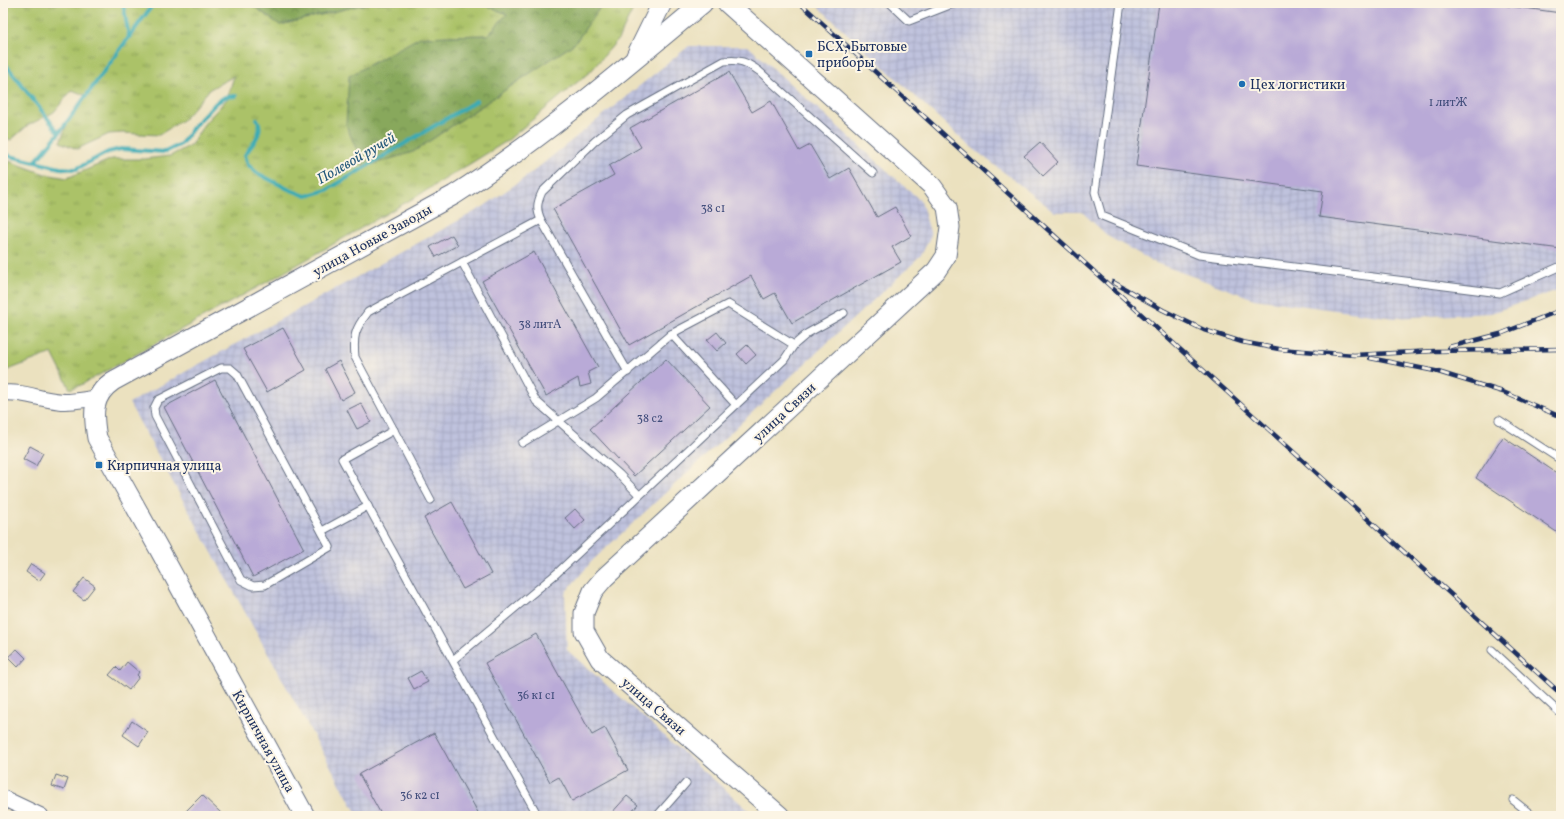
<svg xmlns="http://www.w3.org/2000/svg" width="1564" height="819" font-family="Vollkorn,serif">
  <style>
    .industrial { fill: url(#industrial-grid) }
    .grass { fill: url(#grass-tufts); stroke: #637862 }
    .forest { fill: url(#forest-crowns); stroke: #526c5d }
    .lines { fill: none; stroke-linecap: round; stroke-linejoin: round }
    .stream { stroke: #3aabb5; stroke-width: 4 }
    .building { fill: #b9aad7 }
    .service-casing { stroke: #646d80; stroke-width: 9 }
    .minor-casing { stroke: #646d80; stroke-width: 17 }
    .tertiary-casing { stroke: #646d80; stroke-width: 21 }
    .service { stroke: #fff; stroke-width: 7 }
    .minor { stroke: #fff; stroke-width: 15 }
    .tertiary { stroke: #fff; stroke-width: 19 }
    .rail-casing { stroke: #1b2f5e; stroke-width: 4.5 }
    .rail { stroke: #fcf5e5; stroke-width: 3; stroke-dasharray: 9; stroke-linecap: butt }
    .poi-dot { fill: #1f6fb2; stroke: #fcf5e5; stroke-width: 1.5 }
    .labels { text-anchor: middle; stroke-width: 4; stroke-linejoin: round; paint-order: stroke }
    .number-label { font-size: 12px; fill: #424e7c }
    .poi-label { font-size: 14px; fill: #1b2f5e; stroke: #fcf5e5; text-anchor: start }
    .street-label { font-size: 14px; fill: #1b2f5e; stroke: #fcf5e5 }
    .water-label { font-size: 15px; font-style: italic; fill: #265a7c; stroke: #fcf5e5 }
  </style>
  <defs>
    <pattern id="industrial-grid" width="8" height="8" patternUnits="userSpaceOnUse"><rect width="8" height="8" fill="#bfc2dd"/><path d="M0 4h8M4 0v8" fill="none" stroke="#a4a7c0"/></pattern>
    <pattern id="grass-tufts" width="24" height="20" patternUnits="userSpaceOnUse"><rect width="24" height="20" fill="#abc267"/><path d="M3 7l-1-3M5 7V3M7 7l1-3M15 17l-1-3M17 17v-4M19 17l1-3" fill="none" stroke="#8a9e58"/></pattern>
    <pattern id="forest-crowns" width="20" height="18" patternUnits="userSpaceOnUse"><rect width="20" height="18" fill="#88a85c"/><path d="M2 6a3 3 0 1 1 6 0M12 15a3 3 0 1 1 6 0" fill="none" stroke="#6e894f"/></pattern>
  </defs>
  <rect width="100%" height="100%" fill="#fcf5e5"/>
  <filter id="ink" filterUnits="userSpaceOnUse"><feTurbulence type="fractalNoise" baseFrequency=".025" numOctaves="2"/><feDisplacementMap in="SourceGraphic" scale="8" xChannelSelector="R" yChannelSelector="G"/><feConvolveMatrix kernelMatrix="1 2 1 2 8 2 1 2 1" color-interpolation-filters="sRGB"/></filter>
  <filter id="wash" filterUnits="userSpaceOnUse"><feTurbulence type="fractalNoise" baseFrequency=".012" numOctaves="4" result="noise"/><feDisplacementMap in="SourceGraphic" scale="16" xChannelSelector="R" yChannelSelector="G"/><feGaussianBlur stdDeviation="0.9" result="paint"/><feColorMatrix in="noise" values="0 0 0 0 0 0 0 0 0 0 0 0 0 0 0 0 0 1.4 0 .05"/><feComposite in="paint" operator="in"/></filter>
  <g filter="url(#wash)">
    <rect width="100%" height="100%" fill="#ebe1bf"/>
    <!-- industrial -->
    <g class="industrial">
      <path d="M 814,3 L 1561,3 L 1561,289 L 1491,313 L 1394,318 L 1254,299 L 1156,263 L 1109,237 L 1082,212 L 1055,212 L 966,143 Z"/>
      <path d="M 689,46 L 748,46 L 921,201 L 931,235 L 921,256 L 592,561 L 565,593 L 567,650 L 755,816 L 358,816 L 129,403 L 483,207 L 530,174 Z"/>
    </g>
    <!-- grass -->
    <path class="grass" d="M 3,3 L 249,3 L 280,25 L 369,3 L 479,3 L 507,14 L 488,35 L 420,37 L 413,152 L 575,43 L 603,3 L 636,3 L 619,38 L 592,70 L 507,141 L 424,192 L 283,273 L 81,385 L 70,389 L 52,353 L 3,372 L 3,159 L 45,174 L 67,178 L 112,159 L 144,159 L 170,156 L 191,145 L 205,123 L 227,99 L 234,76 L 210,89 L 184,119 L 159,135 L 122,133 L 109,134 L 77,149 L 60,142 L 68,122 L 87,96 L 72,90 L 54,112 L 27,126 L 11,140 L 3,137 Z"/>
    <!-- forest -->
    <g class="forest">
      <path d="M 249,3 L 369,3 L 280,25 Z"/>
      <path d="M 479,3 L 603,3 L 575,43 L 413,152 L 364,167 L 346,125 L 349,76 L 420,37 L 488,35 L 507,14 Z"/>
    </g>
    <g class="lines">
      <!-- stream -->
      <g class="stream">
        <path d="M 123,3 L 129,37"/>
        <path d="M 3,61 L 59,133 L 35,162"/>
        <path d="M 257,119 C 265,132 252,144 245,155 L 248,165 L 257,173 L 288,189 L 306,196 L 327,190 L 476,101"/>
        <path d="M 59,133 L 154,3"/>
        <path d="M 3,152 L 10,156 L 60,168 L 76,169 L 108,152 L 121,149 L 165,152 L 181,144 L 195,125 L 216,103 L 225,97 L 236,96"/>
      </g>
    </g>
    <g id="blocks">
      <!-- building -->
      <g class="building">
        <path d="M 1159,3 L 1487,3 L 1561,13 L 1561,249 L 1319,217 L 1323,191 L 1136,166 Z"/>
        <path d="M 729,72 L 752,112 L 771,101 L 799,151 L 810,145 L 830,179 L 849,168 L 877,217 L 895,207 L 911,236 L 892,247 L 901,262 L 792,323 L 775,293 L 764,299 L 751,276 L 629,345 L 553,209 L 614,175 L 609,166 L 641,147 L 630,128 Z"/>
        <path d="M 1040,142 L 1058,162 L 1043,176 L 1024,156 Z"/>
        <path d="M 452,235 L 458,245 L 436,257 L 430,247 Z"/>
        <path d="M 534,252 L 598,367 L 588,372 L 591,384 L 580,387 L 578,378 L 546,396 L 482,281 Z"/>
        <path d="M 283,328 L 306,370 L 267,392 L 243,349 Z"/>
        <path d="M 717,332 L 726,343 L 717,351 L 707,340 Z"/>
        <path d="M 747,345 L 756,355 L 746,364 L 737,354 Z"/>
        <path d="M 666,359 L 710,406 L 634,476 L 590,429 Z"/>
        <path d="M 339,361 L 355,392 L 341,400 L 325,369 Z"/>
        <path d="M 215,380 L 304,549 L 253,577 L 164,407 Z"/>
        <path d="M 361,403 L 371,422 L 357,429 L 347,410 Z"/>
        <path d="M 1503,437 L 1561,476 L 1561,535 L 1476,478 Z"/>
        <path d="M 30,446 L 43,453 L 36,466 L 23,459 Z"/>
        <path d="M 452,502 L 491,574 L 463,589 L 424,518 Z"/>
        <path d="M 575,509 L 585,520 L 575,529 L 565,518 Z"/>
        <path d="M 31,564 L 45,573 L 39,581 L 26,572 Z"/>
        <path d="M 84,578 L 95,586 L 84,600 L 73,592 Z"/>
        <path d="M 536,634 L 592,735 L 605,728 L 628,770 L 572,801 L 559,777 L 550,782 L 485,663 Z"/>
        <path d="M 17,649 L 26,658 L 18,667 L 8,657 Z"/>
        <path d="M 127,662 L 139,672 L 137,675 L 139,677 L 129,690 L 109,675 L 116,667 L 120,671 Z"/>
        <path d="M 421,671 L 428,682 L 414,689 L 408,678 Z"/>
        <path d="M 132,721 L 148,732 L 139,746 L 123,735 Z"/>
        <path d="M 434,733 L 480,816 L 382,816 L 359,774 Z"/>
        <path d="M 56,775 L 68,779 L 64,790 L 52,786 Z"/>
        <path d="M 202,795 L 221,813 L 218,816 L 187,816 L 184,813 Z"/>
        <path d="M 627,796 L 638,805 L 628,816 L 609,816 Z"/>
      </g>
    </g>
  </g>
  <g filter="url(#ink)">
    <use href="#blocks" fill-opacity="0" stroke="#646d80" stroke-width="1"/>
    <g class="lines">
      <!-- service casing -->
      <g class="service-casing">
        <g id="service">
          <path d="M 890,3 L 909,21 L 955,3"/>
          <path d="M 1121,3 L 1095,192 L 1102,216 L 1199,255 L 1500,293 L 1561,266"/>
          <path d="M 462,262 L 536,401 L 620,475 L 639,495"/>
          <path d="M 671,334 L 736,405"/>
          <path d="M 221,368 L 230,368 L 237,374 L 330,547 L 265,585 L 253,586 L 241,580 L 155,416 L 154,408 L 158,400 Z"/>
          <path d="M 628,372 L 541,220 C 536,209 537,203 542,192 L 595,141 L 627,115 L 724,61 C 740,59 746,62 759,71 L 873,173"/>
          <path d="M 1499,420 L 1561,460"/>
          <path d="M 394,430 L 342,459 L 538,816"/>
          <path d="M 522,443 L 596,398 L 671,334 L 728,304 L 794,345"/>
          <path d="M 431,500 L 355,357 C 353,335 355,329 368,312 L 541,220"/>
          <path d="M 322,531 L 368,506"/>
          <path d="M 1492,650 L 1561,714"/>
          <path d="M 453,660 L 557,573 L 784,360 L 794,345 L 808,333 L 844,313"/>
          <path d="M 1513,800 L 1533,816"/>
          <path d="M 657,816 L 686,783"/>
        </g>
      </g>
      <!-- minor casing -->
      <g class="minor-casing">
        <g id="minor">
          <path d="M 3,393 C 22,391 39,399 58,401 C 70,403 85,399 98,398"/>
          <path d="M 3,798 L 41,816"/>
        </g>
      </g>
      <!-- tertiary casing -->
      <g class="tertiary-casing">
        <g id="tertiary">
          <path d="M 727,3 L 932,186 L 947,207 L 950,227 L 946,256 L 936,271 L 604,578 L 593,591 L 584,613 L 584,631 L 600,659 L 780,816"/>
          <path d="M 636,56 L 662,3"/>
          <path d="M 305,816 L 159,549 L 97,438 C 93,415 91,396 113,381 L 454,195 C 543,138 623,70 703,3"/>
        </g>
      </g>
      <!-- service -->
      <use href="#service" class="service"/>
      <!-- minor -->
      <use href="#minor" class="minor"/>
      <!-- tertiary -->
      <use href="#tertiary" class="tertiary"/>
      <!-- rail casing -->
      <g class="rail-casing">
        <g id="rail">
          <path d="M 800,3 L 1046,228 L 1561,694"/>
          <path d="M 1113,282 L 1163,310 L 1204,330 L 1242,342 L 1279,349 L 1354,355 L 1435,351 L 1561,349"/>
          <path d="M 1449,347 L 1500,334 L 1561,310"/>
          <path d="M 1370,358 L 1435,371 L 1503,392 L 1561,417"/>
        </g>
      </g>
      <!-- rail -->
      <use href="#rail" class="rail"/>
    </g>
  </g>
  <!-- markers -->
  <g class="poi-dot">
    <rect x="805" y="50" width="8" height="8" rx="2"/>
    <circle cx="1242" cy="84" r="4"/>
    <rect x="95" y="461" width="8" height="8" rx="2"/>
  </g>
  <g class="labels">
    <!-- number labels -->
    <g class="number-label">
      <text x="1448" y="106">1 литЖ</text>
      <text x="713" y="212">38 с1</text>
      <text x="540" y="328">38 литА</text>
      <text x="650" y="422">38 с2</text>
      <text x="536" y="699">36 к1 с1</text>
      <text x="420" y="799">36 к2 с1</text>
    </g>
    <!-- poi labels -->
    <g class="poi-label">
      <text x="817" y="51">БСХ, Бытовые<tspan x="817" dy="16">приборы</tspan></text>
      <text x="1250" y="89">Цех логистики</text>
      <text x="107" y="470">Кирпичная улица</text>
    </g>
    <!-- street labels -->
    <g class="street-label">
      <text transform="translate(372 240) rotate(-29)" y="5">улица Новые Заводы</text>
      <text transform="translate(784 412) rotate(-43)" y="5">улица Связи</text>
      <text transform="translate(654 706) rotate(41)" y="5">улица Связи</text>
      <text transform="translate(264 741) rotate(61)" y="5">Кирпичная улица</text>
    </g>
    <!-- water labels -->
    <g class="water-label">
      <text transform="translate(356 158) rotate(-30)" y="5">Полевой ручей</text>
    </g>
  </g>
  <!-- margin -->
  <rect width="1564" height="819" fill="none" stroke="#fcf5e5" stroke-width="16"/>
</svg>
